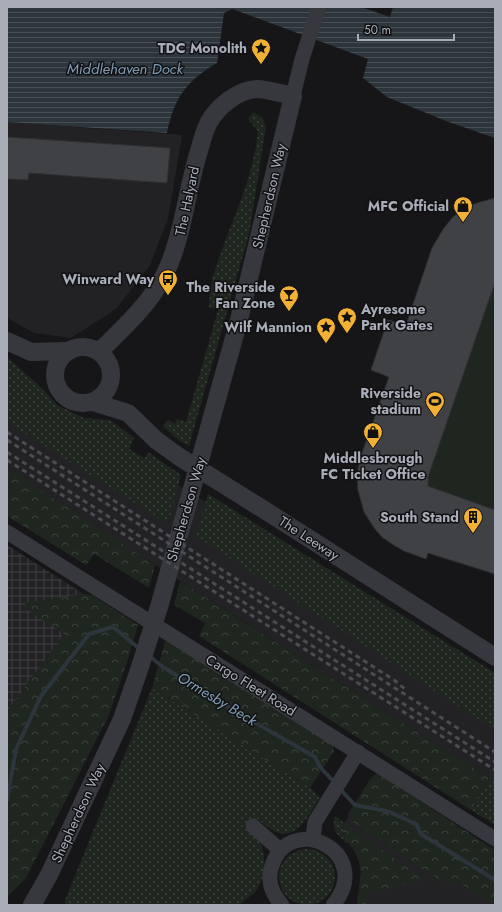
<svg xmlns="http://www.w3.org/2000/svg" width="502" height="912" font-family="Jost,sans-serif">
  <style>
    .built { fill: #222225 }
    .industrial { fill: url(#industrial-grid) }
    .grass { fill: url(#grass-dots) }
    .forest { fill: url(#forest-crowns) }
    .pitch { fill: #1e261f }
    .water { fill: url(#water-rules) }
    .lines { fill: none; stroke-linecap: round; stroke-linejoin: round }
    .stream { stroke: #2c353c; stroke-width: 4 }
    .building { fill: #404145; stroke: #303034 }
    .minor { stroke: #37383d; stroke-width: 15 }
    .tertiary { stroke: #37383d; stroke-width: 18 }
    .rail { stroke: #4a4c52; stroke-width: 3; stroke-dasharray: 5 4; stroke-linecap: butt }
    .labels { text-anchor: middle; stroke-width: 3; stroke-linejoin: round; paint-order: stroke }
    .poi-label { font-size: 14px; font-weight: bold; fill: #a8adb8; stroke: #111113; text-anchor: end }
    .street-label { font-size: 14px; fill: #a8adb8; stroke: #111113 }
    .water-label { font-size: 15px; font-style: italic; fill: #7f9bb3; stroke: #111113 }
  </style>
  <defs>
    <pattern id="industrial-grid" width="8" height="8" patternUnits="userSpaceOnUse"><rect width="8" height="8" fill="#222225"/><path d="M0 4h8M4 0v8" fill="none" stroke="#3f3f43"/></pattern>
    <pattern id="grass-dots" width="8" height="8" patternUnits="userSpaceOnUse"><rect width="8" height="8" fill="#1e261f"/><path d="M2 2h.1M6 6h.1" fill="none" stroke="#3c433d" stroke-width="1.8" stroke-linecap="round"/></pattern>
    <pattern id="forest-crowns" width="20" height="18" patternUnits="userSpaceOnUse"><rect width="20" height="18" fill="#1e261f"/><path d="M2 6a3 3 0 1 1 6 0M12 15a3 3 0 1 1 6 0" fill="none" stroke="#3c433d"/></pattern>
    <pattern id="water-rules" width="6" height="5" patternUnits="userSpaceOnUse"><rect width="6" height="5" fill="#2c353c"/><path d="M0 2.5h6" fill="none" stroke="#485056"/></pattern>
  </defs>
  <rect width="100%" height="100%" fill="#161618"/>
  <!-- built -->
  <g class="built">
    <path d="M 7,122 L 182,135 L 168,219 L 150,265 L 116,309 L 71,338 L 34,333 L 7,318 Z"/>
    <path d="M 7,382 L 201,499 L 333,585 L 495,684 L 495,782 L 7,470 Z"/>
    <path d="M 351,813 L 495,905 L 357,905 L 361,872 L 359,861 L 354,850 L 345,839 L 342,826 Z"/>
  </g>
  <!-- industrial -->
  <path class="industrial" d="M 7,545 L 90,598 L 7,712 Z"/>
  <!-- grass -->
  <g class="grass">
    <path d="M 253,112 L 262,118 L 266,126 L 249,234 L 189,446 L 177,439 L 163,426 L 168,420 L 175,424 L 177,419 L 186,422 L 218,310 L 209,307 C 210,297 210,286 213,276 C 228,227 253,183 258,131 L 248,119 Z"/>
    <path d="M 7,357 L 44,390 L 57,405 L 84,418 L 109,420 L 124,430 L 134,438 L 129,449 L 145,458 L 148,452 L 181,475 L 168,524 L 7,422 Z"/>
    <path d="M 208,494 L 495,673 L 495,730 L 196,536 Z"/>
    <path d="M 152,688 L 310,788 L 320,798 C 309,814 296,844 272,830 C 267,827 262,822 257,819 L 249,830 C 253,834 257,838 260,842 C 267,857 266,880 254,893 C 249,897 244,901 239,905 L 65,905 L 65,900 Z"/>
    <path d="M 489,778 L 495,782 L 495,825 L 471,810 Z"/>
    <path d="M 335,816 L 344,823 L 342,826 L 345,839 L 349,844 C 338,836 331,831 335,816 Z"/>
    <circle cx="307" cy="877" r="28"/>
  </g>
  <!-- forest -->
  <g class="forest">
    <path d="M 7,468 L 155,565 L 149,588 L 94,554 L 86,565 L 7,516 Z"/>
    <path d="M 180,581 L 489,778 L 471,810 L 199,636 L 205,623 L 174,605 Z"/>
    <path d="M 84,594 L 92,595 L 138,625 L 127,662 L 109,715 L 26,878 L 7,897 L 7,712 L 64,634 L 23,607 L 26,603 Z"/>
    <path d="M 166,639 L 333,745 L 334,751 L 310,788 L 152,688 Z"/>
    <path d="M 376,774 L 380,775 L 495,850 L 495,905 L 451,878 L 447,885 L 351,821 L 348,814 L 371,778 Z"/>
    <path d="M 344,823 L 425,880 L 367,894 L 365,905 L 357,905 L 361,872 L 359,861 L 354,850 L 345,839 L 342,826 Z"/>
  </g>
  <!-- pitch -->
  <path class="pitch" d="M 491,199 L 495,199 L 495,574 L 428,553 L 426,559 C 393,548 368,534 360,498 C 358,491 356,483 357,476 C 357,462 363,448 368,435 C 375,416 382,396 389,377 L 371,370 L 388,320 L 406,325 C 412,309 417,292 423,275 C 436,235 447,210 491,199 Z"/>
  <!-- water -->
  <path class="water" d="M 7,7 L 361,7 L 390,17 L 393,7 L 495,7 L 495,138 L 446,121 L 387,97 L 363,78 L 368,59 L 232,9 L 224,13 L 217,63 C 186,81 174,98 167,133 L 7,122 Z"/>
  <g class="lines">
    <!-- stream -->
    <g class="stream">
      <path d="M 148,655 L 163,667 L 233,710 L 315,757 L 320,767 L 336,784"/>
      <path d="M 340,789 L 355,805 L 387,811 L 416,824 L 421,834 L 495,880"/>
      <path d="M 7,800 L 16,749 L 41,696 L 89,634 L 113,627 L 141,650"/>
    </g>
  </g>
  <!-- building -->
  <g class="building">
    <path d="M 7,137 L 170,148 L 167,183 L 29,173 L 28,180 L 7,179 Z"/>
    <path d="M 495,198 L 495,282 L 428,477 L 428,486 L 495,510 L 495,574 L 428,553 L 426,559 L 404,551 L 392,544 L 382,537 L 375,529 L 364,512 L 358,490 L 357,476 L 360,459 L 389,377 L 371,370 L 388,320 L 406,325 L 432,248 L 444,228 L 453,217 L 463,210 L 477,203 Z"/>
  </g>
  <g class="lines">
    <!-- minor -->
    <g class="minor">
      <path d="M 293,96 L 302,59 L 319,7"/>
      <path d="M 7,532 L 495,839"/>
      <path d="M 253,826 L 280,850"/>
      <path d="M 313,839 L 315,822 L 358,752"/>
      <path d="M 282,905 C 273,895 267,883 271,869 C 287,808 377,852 333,905"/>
    </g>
    <!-- tertiary -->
    <g class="tertiary">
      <path d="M 7,341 L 31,352 L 67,351"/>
      <circle cx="83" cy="375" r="28"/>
      <path d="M 93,402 L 128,413 L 156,440 L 178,456 L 258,506 L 495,657"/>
      <path d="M 32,905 L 49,875 L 122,719 L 139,670 L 159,607 L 239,320 L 293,96 C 283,94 266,89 257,89 C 238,90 218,106 209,122 C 204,131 202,141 199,151 C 187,189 184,229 169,265 C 154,301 126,325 99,352"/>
    </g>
    <!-- rail -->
    <g class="rail">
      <path d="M 7,432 L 394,680 L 405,689"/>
      <path d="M 7,440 L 495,752"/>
      <path d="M 7,452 L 495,762"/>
      <path d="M 7,460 L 495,770"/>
    </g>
  </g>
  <!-- icons -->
  <defs>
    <g id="sight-pin" transform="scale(1)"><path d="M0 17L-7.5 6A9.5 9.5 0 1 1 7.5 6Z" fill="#f2b134" stroke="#111113"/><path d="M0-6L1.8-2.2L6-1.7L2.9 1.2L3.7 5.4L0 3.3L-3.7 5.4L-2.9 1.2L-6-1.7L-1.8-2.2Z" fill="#111"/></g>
    <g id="shop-pin" transform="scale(1)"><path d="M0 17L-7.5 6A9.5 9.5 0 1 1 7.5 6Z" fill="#f2b134" stroke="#111113"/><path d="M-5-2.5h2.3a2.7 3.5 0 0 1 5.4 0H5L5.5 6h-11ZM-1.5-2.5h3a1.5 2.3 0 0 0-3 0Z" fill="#111"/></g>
    <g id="bus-pin" transform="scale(1)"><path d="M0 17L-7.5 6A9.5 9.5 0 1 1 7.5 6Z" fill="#f2b134" stroke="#111113"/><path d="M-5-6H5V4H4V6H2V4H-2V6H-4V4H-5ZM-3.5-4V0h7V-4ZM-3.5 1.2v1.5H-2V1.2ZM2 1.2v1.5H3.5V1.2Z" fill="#111"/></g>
    <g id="bar-pin" transform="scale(1)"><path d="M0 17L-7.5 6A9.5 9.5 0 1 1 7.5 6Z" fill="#f2b134" stroke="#111113"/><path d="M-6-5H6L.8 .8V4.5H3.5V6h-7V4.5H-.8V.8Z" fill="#111"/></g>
    <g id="stadium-pin" transform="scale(1)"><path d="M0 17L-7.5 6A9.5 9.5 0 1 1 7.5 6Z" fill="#f2b134" stroke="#111113"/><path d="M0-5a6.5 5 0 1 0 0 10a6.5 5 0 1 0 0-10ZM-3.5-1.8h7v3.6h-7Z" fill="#111"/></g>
    <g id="building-pin" transform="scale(1)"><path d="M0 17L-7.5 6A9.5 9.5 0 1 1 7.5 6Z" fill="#f2b134" stroke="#111113"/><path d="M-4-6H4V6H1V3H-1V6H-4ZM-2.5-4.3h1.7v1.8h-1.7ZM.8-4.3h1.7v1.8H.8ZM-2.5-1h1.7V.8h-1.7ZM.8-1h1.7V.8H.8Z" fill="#111"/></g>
  </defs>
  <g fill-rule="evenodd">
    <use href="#sight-pin" x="261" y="48"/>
    <use href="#shop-pin" x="463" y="206"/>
    <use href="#bus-pin" x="168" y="279"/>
    <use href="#bar-pin" x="289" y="295"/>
    <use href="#sight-pin" x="347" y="317"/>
    <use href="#sight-pin" x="326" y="327"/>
    <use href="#stadium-pin" x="435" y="401"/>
    <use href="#shop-pin" x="373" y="432"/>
    <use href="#building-pin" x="473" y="517"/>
  </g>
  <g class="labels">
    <!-- poi labels -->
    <g class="poi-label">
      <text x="247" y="53">TDC Monolith</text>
      <text x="449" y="211">MFC Official</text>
      <text x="154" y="284">Winward Way</text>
      <text x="275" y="292">The Riverside<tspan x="275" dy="16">Fan Zone</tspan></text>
      <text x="361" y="314" text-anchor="start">Ayresome<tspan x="361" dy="16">Park Gates</tspan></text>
      <text x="312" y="332">Wilf Mannion</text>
      <text x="421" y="398">Riverside<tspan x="421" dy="16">stadium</tspan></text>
      <text x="373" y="463" text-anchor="middle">Middlesbrough<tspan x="373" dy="16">FC Ticket Office</tspan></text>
      <text x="459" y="522">South Stand</text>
    </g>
    <!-- street labels -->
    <g class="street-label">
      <text transform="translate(269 196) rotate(-77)" y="5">Shepherdson Way</text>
      <text transform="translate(187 201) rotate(-78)" y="5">The Halyard</text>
      <text transform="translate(186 509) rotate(-74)" y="5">Shepherdson Way</text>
      <text transform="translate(309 538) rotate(33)" y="5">The Leeway</text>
      <text transform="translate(251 685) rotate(32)" y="5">Cargo Fleet Road</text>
      <text transform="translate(78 813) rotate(-65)" y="5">Shepherdson Way</text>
    </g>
    <!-- water labels -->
    <g class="water-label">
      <text x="125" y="74">Middlehaven Dock</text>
      <text transform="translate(217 699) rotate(31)" y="5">Ormesby Beck</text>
    </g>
  </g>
  <!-- border -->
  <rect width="502" height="912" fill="none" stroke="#a8adb8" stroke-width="16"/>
  <!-- scale -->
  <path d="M358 34v6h96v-6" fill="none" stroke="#a8adb8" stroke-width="2"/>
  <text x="364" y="34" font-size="12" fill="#a8adb8" stroke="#111113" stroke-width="3" paint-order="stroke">50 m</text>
</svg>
